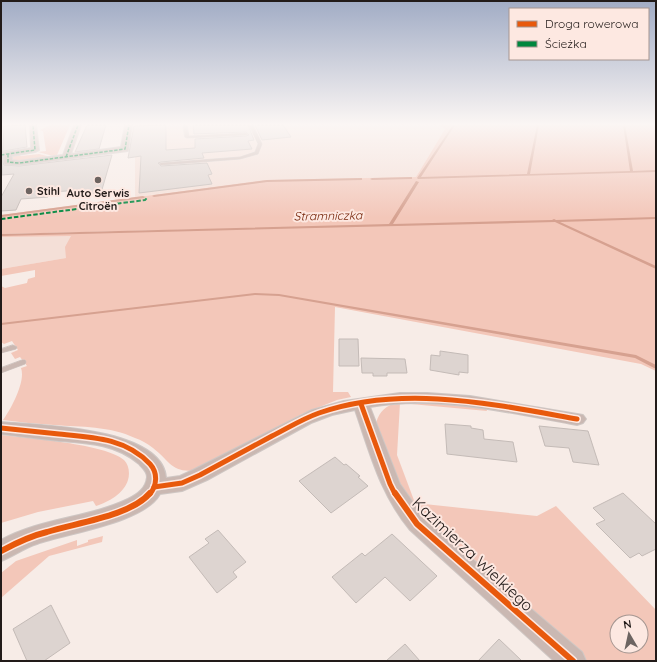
<svg xmlns="http://www.w3.org/2000/svg" width="657" height="662" font-family="Quicksand,sans-serif">
  <style>
    .built { fill: #f4dfd7 }
    .green { fill: #f3c7b9; fill-rule: evenodd }
    .lines { fill: none; stroke-linecap: round; stroke-linejoin: round }
    .stream { fill: #d6a190; fill-rule: evenodd }
    .building { fill: #ddd4d0; stroke: #c4bbb7 }
    .service-casing { stroke: #cfc7c4; stroke-width: 1 }
    .minor-casing { stroke: #cfc7c4; stroke-width: 2 }
    .service { fill: #cab8b2; fill-rule: evenodd }
    .minor { fill: #cab8b2; fill-rule: evenodd }
    .quiet-far1 { stroke: #00873e; stroke-width: 1.5; stroke-dasharray: 3.5 1.5; stroke-linecap: butt }
    .quiet { stroke: #00873e; stroke-width: 2; stroke-dasharray: 4.5 2; stroke-linecap: butt }
    .cycleway-far1-casing { stroke: #fde8e1; stroke-width: 8 }
    .cycleway-casing { stroke: #fde8e1; stroke-width: 9 }
    .cycleway-far1 { stroke: #e8590c; stroke-width: 5 }
    .cycleway { stroke: #e8590c; stroke-width: 6 }
    .poi-dot { fill: #6d6461; stroke: #fde8e1; stroke-width: 1.5 }
    .labels { text-anchor: middle; stroke-width: 4; stroke-linejoin: round; paint-order: stroke }
    .far-poi-label { font-size: 11px; font-weight: bold; fill: #221b19; stroke: #fde8e1; text-anchor: start }
    .far-water-label { font-size: 12px; font-style: italic; fill: #711d00; stroke: #fde8e1 }
    .near-street-label { font-size: 16px; fill: #221b19; stroke: #fde8e1 }
  </style>
  <rect width="100%" height="100%" fill="#f7ece7"/>
  <!-- built -->
  <g class="built">
    <path d="M 135,125 L 439,125 L 445,129 L 416,177 L 265,180 L 135,197 L 135,147 L 143,126 Z"/>
    <path d="M 72,235 L 66,258 L 1,269 L 1,237 Z"/>
  </g>
  <!-- green -->
  <g class="green">
    <path d="M 50,125 L 70,125 L 57,155 L 65,154 L 64,155 L 57,157 L 38,152 L 46,151 L 43,131 L 38,131 L 42,131 L 40,130 Z"/>
    <path d="M 439,125 L 656,125 L 656,371 L 641,364 L 335,307 L 333,392 L 348,392 L 351,397 L 337,400 L 302,414 L 197,470 C 172,474 170,461 153,448 C 148,444 141,440 135,438 C 110,426 81,427 54,425 C 37,424 20,422 3,420 C 11,409 26,381 21,368 L 27,366 L 20,357 L 15,359 L 11,353 L 18,350 L 12,341 L 4,344 L 1,342 L 1,286 L 5,288 L 27,283 L 28,279 L 35,277 L 35,270 L 1,276 L 1,269 L 66,258 L 65,247 L 71,236 L 1,237 L 1,235 L 212,229 L 1,234 L 1,215 L 265,180 L 416,177 L 445,129 Z"/>
    <path d="M 16,154 L 21,156 L 39,154 L 51,157 L 21,162 L 11,161 L 10,156 Z"/>
    <path d="M 398,402 L 438,403 L 486,408 L 487,411 L 400,403 L 397,455 L 415,503 L 537,516 L 556,506 L 656,610 L 656,661 L 587,661 L 423,518 L 404,496 L 376,423 C 380,410 386,406 398,402 ZM 617,622 L 641,622 L 641,646 L 617,646 Z"/>
    <path d="M 1,435 C 27,438 106,444 124,460 C 129,465 130,473 128,480 C 124,493 109,502 96,506 L 93,501 L 38,512 L 1,523 Z"/>
    <path d="M 103,536 L 102,542 L 49,556 L 1,598 L 1,573 L 16,561 L 77,540 L 77,546 L 88,542 L 88,540 Z"/>
  </g>
  <g class="lines">
    <!-- stream -->
    <g class="stream">
      <path d="M 453,125 L 455,125 L 421,177 L 527,174 L 537,125 L 539,125 L 530,174 L 630,171 L 623,125 L 625,125 L 633,171 L 656,170 L 656,172 L 418,179 L 417,178 Z"/>
      <path d="M 411,177 L 412,177 L 412,179 L 372,180 L 370,179 L 372,178 Z"/>
      <path d="M 361,178 L 362,178 L 362,180 L 267,182 L 154,197 L 152,196 L 154,195 L 267,180 Z"/>
      <path d="M 416,181 L 419,182 L 393,224 L 552,220 L 554,219 L 556,220 L 656,217 L 656,219 L 560,222 L 656,266 L 656,269 L 555,222 L 1,236 L 1,234 L 389,224 Z"/>
      <path d="M 143,196 L 145,197 L 144,198 L 1,217 L 1,215 Z"/>
      <path d="M 255,293 L 279,294 L 636,355 L 656,365 L 656,369 L 635,358 L 279,296 L 255,295 L 1,325 L 1,323 Z"/>
    </g>
  </g>
  <!-- building -->
  <g class="building">
    <path d="M 25,125 L 27,147 L 4,151 L 3,162 L 4,165 L 19,166 L 112,155 L 101,193 L 81,195 L 82,190 L 50,192 L 48,197 L 21,199 L 16,210 L 1,211 L 1,197 L 14,174 L 2,175 L 2,162 L 4,126 Z"/>
    <path d="M 87,125 L 106,125 L 99,149 L 75,152 Z"/>
    <path d="M 166,125 L 166,150 L 195,148 L 195,139 L 246,136 L 249,135 L 246,132 L 194,134 L 193,125 L 248,125 L 254,140 L 248,141 L 252,149 L 202,153 L 204,158 L 161,162 L 158,163 L 161,166 L 207,163 L 212,174 L 208,175 L 212,184 L 139,193 L 141,156 L 128,158 L 134,126 Z"/>
    <path d="M 255,125 L 283,125 L 291,137 L 262,140 Z"/>
    <path d="M 339,339 L 358,339 L 359,366 L 339,366 Z"/>
    <path d="M 440,351 L 468,355 L 468,373 L 459,372 L 459,375 L 430,370 L 431,355 L 440,356 Z"/>
    <path d="M 361,358 L 405,359 L 407,373 L 387,373 L 387,376 L 373,376 L 373,373 L 362,373 Z"/>
    <path d="M 445,424 L 471,426 L 471,428 L 483,430 L 484,439 L 513,442 L 517,462 L 447,454 Z"/>
    <path d="M 539,426 L 588,431 L 599,465 L 573,462 L 569,448 L 545,446 Z"/>
    <path d="M 335,457 L 344,465 L 346,464 L 360,476 L 358,477 L 368,486 L 331,513 L 299,481 Z"/>
    <path d="M 623,493 L 656,524 L 656,549 L 642,556 L 639,553 L 630,558 L 596,524 L 605,520 L 593,508 Z"/>
    <path d="M 218,530 L 246,562 L 233,572 L 237,577 L 217,593 L 189,557 L 209,543 L 205,539 Z"/>
    <path d="M 392,534 L 437,576 L 410,601 L 385,577 L 356,603 L 332,577 L 362,553 L 365,556 Z"/>
    <path d="M 51,605 L 70,643 L 44,661 L 27,661 L 13,629 Z"/>
    <path d="M 499,639 L 522,661 L 478,661 Z"/>
    <path d="M 405,644 L 420,661 L 386,661 Z"/>
  </g>
  <g class="lines">
    <!-- service casing -->
    <g class="service-casing">
      <g id="service">
        <path d="M 183,125 L 187,125 L 189,136 L 246,133 L 248,134 L 246,135 L 187,138 L 185,137 Z"/>
        <path d="M 249,125 L 253,125 L 262,144 L 258,154 L 240,159 L 161,165 L 159,164 L 161,163 L 240,157 L 255,152 L 258,144 Z"/>
        <path d="M 13,345 L 17,347 L 16,349 L 1,353 L 1,349 Z"/>
        <path d="M 22,360 L 25,360 L 26,362 L 25,364 L 1,373 L 1,368 Z"/>
      </g>
    </g>
    <!-- minor casing -->
    <g class="minor-casing">
      <g id="minor">
        <path d="M 30,125 L 36,125 L 39,150 L 35,152 L 12,156 L 12,160 L 19,161 L 63,155 L 74,125 L 81,125 L 71,154 L 121,147 L 125,125 L 132,125 L 128,151 L 19,165 L 5,164 L 4,162 L 5,152 L 31,148 Z"/>
        <path d="M 400,393 L 427,393 L 470,396 L 583,415 L 586,419 L 583,423 L 577,425 C 510,413 439,395 370,407 L 400,484 L 424,518 L 582,652 L 586,661 L 554,661 L 410,530 C 380,494 370,453 355,410 L 332,415 L 311,423 L 207,480 L 182,491 L 160,494 C 144,523 68,533 37,544 C 24,548 14,556 1,561 L 1,540 C 41,518 88,518 128,499 C 138,494 146,488 147,477 C 147,471 142,468 139,464 C 116,444 88,443 59,441 C 39,439 20,436 1,434 L 1,422 C 37,425 163,427 166,478 L 180,476 L 193,470 L 312,410 L 344,401 Z"/>
      </g>
    </g>
    <!-- service -->
    <use href="#service" class="service"/>
    <!-- minor -->
    <use href="#minor" class="minor"/>
    <!-- quiet-far1 -->
    <g class="quiet-far1">
      <path d="M 8,154 L 8,162 L 19,163 L 125,149 L 129,125"/>
      <path d="M 1,155 L 35,150 L 33,125"/>
      <path d="M 66,157 L 78,125"/>
    </g>
    <!-- quiet -->
    <path class="quiet" d="M 1,219 L 145,200 L 147,198"/>
    <!-- cycleway-far1 casing -->
    <g class="cycleway-far1-casing">
      <g id="cycleway-far1">
        <path d="M 361,404 L 390,484 L 395,494"/>
        <path d="M 1,428 C 20,430 40,432 59,434 C 92,437 126,438 150,464 C 158,473 157,485 150,494"/>
        <path d="M 154,487 L 182,483 L 200,475 C 224,462 248,449 272,436 C 288,428 302,419 319,413 C 402,384 493,404 577,419"/>
      </g>
    </g>
    <!-- cycleway casing -->
    <g class="cycleway-casing">
      <g id="cycleway">
        <path d="M 395,493 L 417,524 L 573,661"/>
        <path d="M 1,551 C 16,543 30,536 47,532 C 75,523 131,516 150,493"/>
      </g>
    </g>
    <!-- cycleway-far1 -->
    <use href="#cycleway-far1" class="cycleway-far1"/>
    <!-- cycleway -->
    <use href="#cycleway" class="cycleway"/>
  </g>
  <!-- sky -->
  <linearGradient id="sky" x2="0" y2="1"><stop stop-color="#a1acc5"/><stop offset="0.57" stop-color="#fbf6f4"/><stop offset="1" stop-color="#fbf6f4" stop-opacity="0"/></linearGradient>
  <rect width="657" height="218" fill="url(#sky)"/>
  <!-- markers -->
  <g class="poi-dot">
    <circle cx="98" cy="180" r="4"/>
    <circle cx="29" cy="191" r="4"/>
  </g>
  <g class="labels">
    <!-- far-poi labels -->
    <g class="far-poi-label">
      <text x="37" y="195">Stihl</text>
      <text x="98" y="197" text-anchor="middle">Auto Serwis<tspan x="98" dy="13">Citroën</tspan></text>
    </g>
    <!-- far-water labels -->
    <g class="far-water-label">
      <text transform="translate(328 216) rotate(-1)" y="4">Stramniczka</text>
    </g>
    <!-- near-street labels -->
    <g class="near-street-label">
      <text transform="translate(473 554) rotate(43)" y="6">Kazimierza Wielkiego</text>
    </g>
  </g>
  <!-- border -->
  <rect width="657" height="662" fill="none" stroke="#221b19" stroke-width="4"/>
  <!-- legend -->
  <rect x="509" y="8" width="140" height="52" fill="#fde8e1" stroke="#a59691"/>
  <rect x="517" y="21" width="20" height="6" fill="#e8590c" stroke="#a59691"/>
  <text x="545" y="28" font-size="12" fill="#221b19">Droga rowerowa</text>
  <rect x="517" y="41" width="20" height="6" fill="#00873e" stroke="#a59691"/>
  <text x="545" y="48" font-size="12" fill="#221b19">Ścieżka</text>
  <!-- north arrow -->
  <g transform="translate(629 634) rotate(351)"><circle r="19" fill="#fde8e1" stroke="#a59691"/>
  <path d="M0-3L7 15L0 10L-7 15Z" fill="#6d6461"/>
  <text y="-6" font-size="11" font-weight="bold" text-anchor="middle" fill="#221b19">N</text>
  </g>
</svg>
